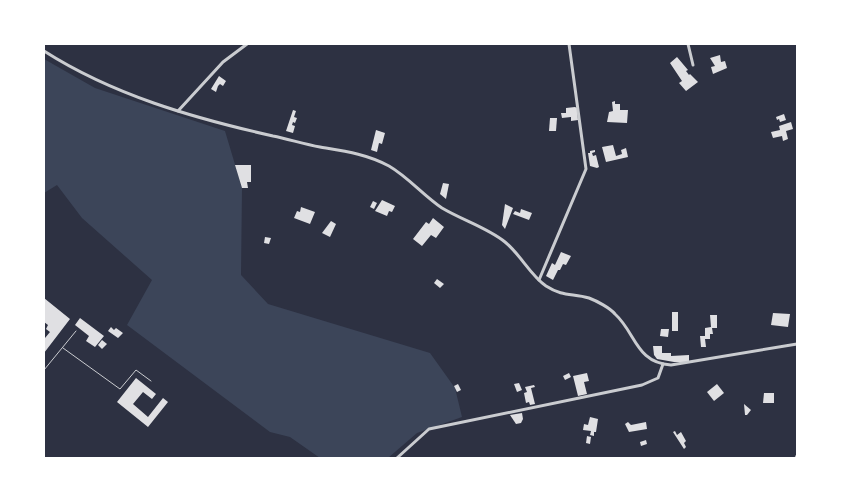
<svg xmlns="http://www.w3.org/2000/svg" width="841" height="502" font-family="Raleway,sans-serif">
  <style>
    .green { fill: #3c4559 }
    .building { fill: #e0e0e3 }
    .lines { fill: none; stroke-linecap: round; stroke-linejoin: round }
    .service { stroke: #caccd0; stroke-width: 1 }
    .minor { stroke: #caccd0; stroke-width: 3 }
  </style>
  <rect width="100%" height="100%" fill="#2d3142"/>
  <!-- green -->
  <path class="green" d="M 44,59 L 95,88 L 225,131 L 242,188 L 241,275 L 268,304 L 430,353 L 455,388 L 462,417 L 417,433 L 388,458 L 320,458 L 290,437 L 270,432 L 127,325 L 152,280 L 82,218 L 57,185 L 44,193 Z"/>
  <!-- building -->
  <g class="building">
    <path d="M 720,55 L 721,62 L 725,61 L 727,68 L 713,74 L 711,67 L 715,66 L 710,58 Z"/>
    <path d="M 677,57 L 688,70 L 686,71 L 689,75 L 690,74 L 698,82 L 686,91 L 679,83 L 682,81 L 670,63 Z"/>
    <path d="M 219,76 L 226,81 L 223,86 L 220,84 L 218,86 L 216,92 L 211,89 Z"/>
    <path d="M 615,101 L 615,104 L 620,104 L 620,110 L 628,110 L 627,123 L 607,122 L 609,112 L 613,111 L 612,102 Z"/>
    <path d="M 575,107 L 577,108 L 578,120 L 571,121 L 571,117 L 562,118 L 561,113 L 566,113 L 566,108 Z"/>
    <path d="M 293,110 L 296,111 L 294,117 L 297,118 L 295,123 L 293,122 L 292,125 L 295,126 L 293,133 L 286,131 Z"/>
    <path d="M 784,114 L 786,120 L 780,122 L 779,119 L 777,120 L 776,117 Z"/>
    <path d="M 550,118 L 557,118 L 556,131 L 549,131 Z"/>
    <path d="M 791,122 L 793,129 L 786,131 L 788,139 L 783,141 L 782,136 L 773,138 L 771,132 L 780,130 L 779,126 Z"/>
    <path d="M 376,130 L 385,133 L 382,144 L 379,143 L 377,152 L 371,150 Z"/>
    <path d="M 613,145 L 616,156 L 622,154 L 621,150 L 626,148 L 628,157 L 606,162 L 602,147 Z"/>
    <path d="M 595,150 L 595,152 L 592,153 L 593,156 L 596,155 L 599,167 L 597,168 L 590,166 L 588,153 L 590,153 L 590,151 Z"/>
    <path d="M 235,165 L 251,165 L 251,182 L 247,182 L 248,188 L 242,188 Z"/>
    <path d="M 443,183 L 449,184 L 446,199 L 440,194 Z"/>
    <path d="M 382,200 L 395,206 L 392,212 L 389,211 L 387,216 L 375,211 Z"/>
    <path d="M 373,201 L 377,203 L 374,209 L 370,207 Z"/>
    <path d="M 505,204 L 513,208 L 505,229 L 502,225 Z"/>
    <path d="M 301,207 L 315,212 L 310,224 L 294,218 L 297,211 L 300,212 Z"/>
    <path d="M 521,209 L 532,213 L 529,220 L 513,214 L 515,211 L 520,213 Z"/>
    <path d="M 433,218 L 444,227 L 436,238 L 431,235 L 422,246 L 413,239 L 426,222 L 429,224 Z"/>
    <path d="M 331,221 L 336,224 L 330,237 L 322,233 Z"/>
    <path d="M 265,237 L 271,238 L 269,244 L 264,243 Z"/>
    <path d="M 561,252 L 571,256 L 566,265 L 563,264 L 560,270 L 558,270 L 553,280 L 546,276 L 552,263 L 555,265 Z"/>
    <path d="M 437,279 L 444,284 L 440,288 L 434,283 Z"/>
    <path d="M 44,298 L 70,319 L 44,353 L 44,337 L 45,338 L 50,332 L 46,329 L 48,325 L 44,322 Z"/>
    <rect x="672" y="312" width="6" height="19"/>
    <path d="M 773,313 L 790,314 L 788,327 L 771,325 Z"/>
    <path d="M 710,315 L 717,315 L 717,328 L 712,328 L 713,334 L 710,334 L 710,339 L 705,339 L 706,347 L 701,347 L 700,336 L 705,336 L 705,328 L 711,327 Z"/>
    <path d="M 80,318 L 104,336 L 95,347 L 86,341 L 89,336 L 75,325 Z"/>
    <path d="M 111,327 L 114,330 L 116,328 L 123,333 L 118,338 L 108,331 Z"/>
    <path d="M 661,329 L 669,329 L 668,337 L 660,336 Z"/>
    <path d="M 102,340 L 107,344 L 102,349 L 98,345 Z"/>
    <path d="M 653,346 L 662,346 L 662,353 L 671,353 L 671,356 L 689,355 L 689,362 L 674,362 L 657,359 L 654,355 Z"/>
    <path d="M 569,373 L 571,377 L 565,380 L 563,376 Z"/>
    <path d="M 587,373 L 589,381 L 584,382 L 587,394 L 578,396 L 573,376 Z"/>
    <path d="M 136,378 L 156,394 L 152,399 L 143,392 L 133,404 L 148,417 L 163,398 L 168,402 L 148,427 L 117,402 Z"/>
    <path d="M 519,383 L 522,390 L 517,392 L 514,384 Z"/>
    <path d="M 458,384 L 461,390 L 457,392 L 454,386 Z"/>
    <path d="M 717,384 L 724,393 L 714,401 L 707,392 Z"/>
    <path d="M 534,385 L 535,387 L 531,388 L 535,404 L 530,405 L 529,402 L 526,403 L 524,393 L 527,392 L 525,387 Z"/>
    <path d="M 764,393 L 774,393 L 774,403 L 763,403 Z"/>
    <path d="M 744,404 L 751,410 L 747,415 L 745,415 Z"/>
    <path d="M 522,413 L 523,419 L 521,423 L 516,424 L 510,415 Z"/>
    <path d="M 590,417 L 598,419 L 596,432 L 594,432 L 594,436 L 590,435 L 591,431 L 583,430 L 584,424 L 588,425 Z"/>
    <path d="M 628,422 L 631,425 L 646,422 L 647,429 L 629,432 L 625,424 Z"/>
    <path d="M 675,431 L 677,435 L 681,432 L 686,441 L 684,443 L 686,447 L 684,449 L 673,432 Z"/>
    <path d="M 587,436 L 591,437 L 590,444 L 586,443 Z"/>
    <path d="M 646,440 L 647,444 L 641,446 L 640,442 Z"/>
  </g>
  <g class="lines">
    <!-- service -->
    <g class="service">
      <path d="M 63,348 L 120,389 L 136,370 L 151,381"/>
      <path d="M 44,370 L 76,331"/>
    </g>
    <!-- minor -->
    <g class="minor">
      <path d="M 688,44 L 693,65"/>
      <path d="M 44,51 C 113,95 193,118 273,136 C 288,139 304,144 320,147 C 344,151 367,154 389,166 C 408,177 424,196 442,208 C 462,220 488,228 505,242 C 521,255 530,275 546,286 C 563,297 573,293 589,298 C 597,301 610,308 615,314 C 636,333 636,363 671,365 L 797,344"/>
      <path d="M 178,111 L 223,62 L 247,44"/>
      <path d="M 539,280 L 586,169 L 569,44"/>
      <path d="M 397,458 L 429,429 L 642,385 L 658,378 L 663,364"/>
      <path d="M 796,458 L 797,456"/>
    </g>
  </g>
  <!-- border -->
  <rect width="841" height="502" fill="none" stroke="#ffffff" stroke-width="90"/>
</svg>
